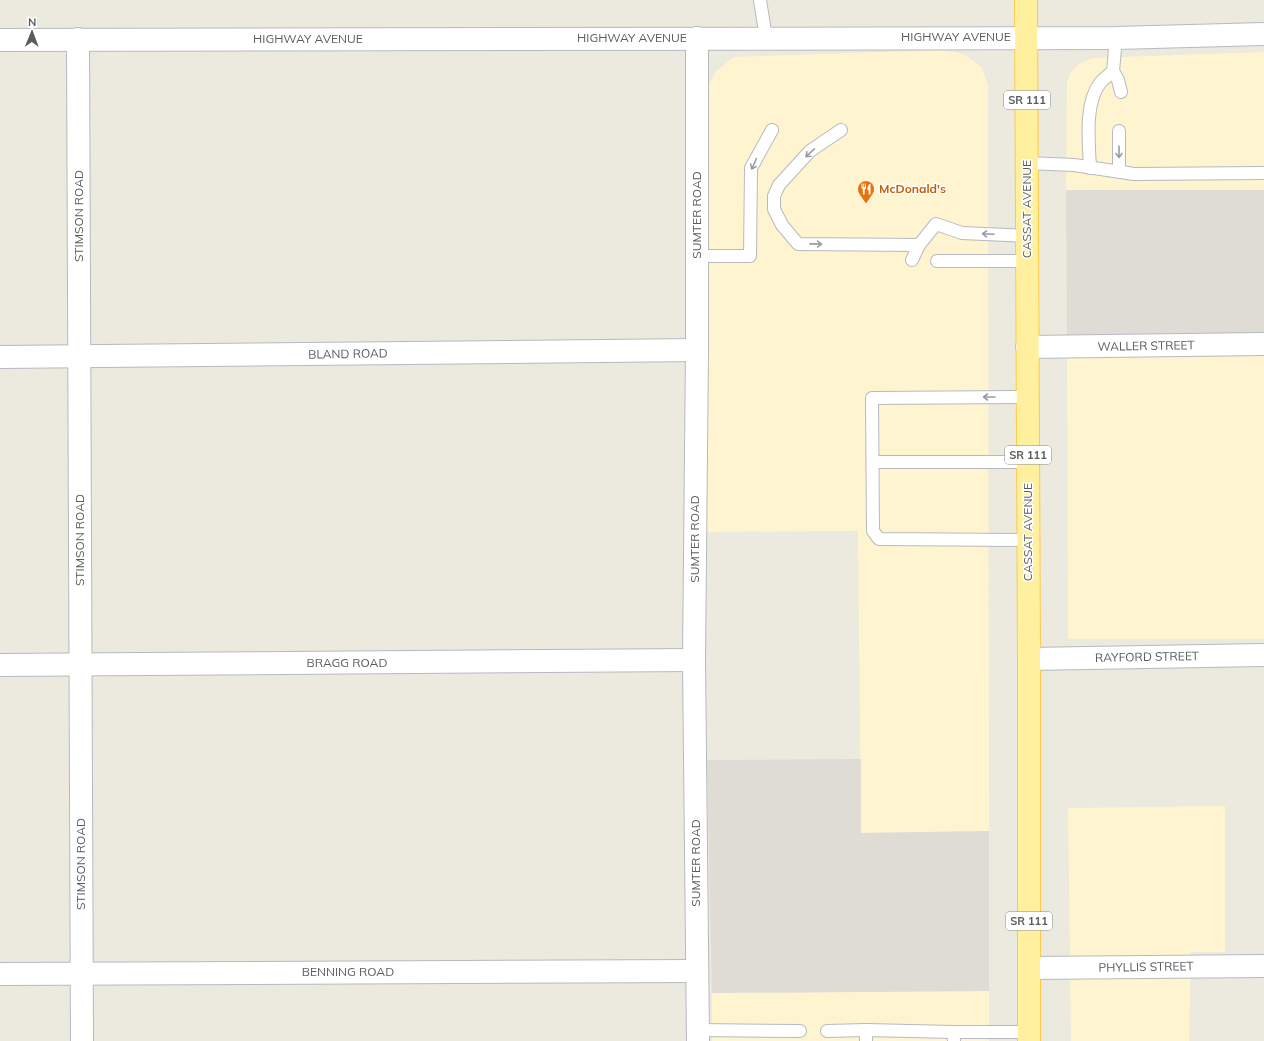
<svg xmlns="http://www.w3.org/2000/svg" width="1264" height="1041" font-family="Mulish,sans-serif">
  <style>
    .commercial { fill: #fff4d0 }
    .industrial { fill: #dfdcd6 }
    .lines { fill: none; stroke-linecap: round; stroke-linejoin: round }
    .service-casing { stroke: #b6babf; stroke-width: 14 }
    .minor-casing { stroke: #b6babf; stroke-width: 24 }
    .tertiary-casing { stroke: #b6babf; stroke-width: 24 }
    .primary-casing { stroke: #fdca46; stroke-width: 24 }
    .service { stroke: #fff; stroke-width: 12 }
    .minor { stroke: #fff; stroke-width: 22 }
    .tertiary { stroke: #fff; stroke-width: 22 }
    .primary { stroke: #fff0a0; stroke-width: 22 }
    .oneway { stroke: #9a9da0 }
    .labels { text-anchor: middle; stroke-width: 3; stroke-linejoin: round; paint-order: stroke }
    .shield { fill: #fff; stroke: #898d90; stroke-width: 1 }
    .shield-label { font-size: 11px; font-weight: bold; fill: #575c61 }
    .street-label { font-size: 12px; fill: #575c61; stroke: #fff }
    .food-label { font-size: 12px; font-weight: bold; fill: #c56008; stroke: #fff; text-anchor: start }
  </style>
  <rect width="100%" height="100%" fill="#ece9de"/>
  <!-- commercial -->
  <g class="commercial">
    <path d="M 943,50 L 963,54 L 982,67 L 988,85 L 989,831 L 861,833 L 858,531 L 707,532 L 709,85 L 716,71 L 734,57 Z"/>
    <path d="M 1264,52 L 1264,190 L 1066,190 L 1067,82 L 1071,72 L 1079,64 L 1092,58 Z"/>
    <path d="M 1067,336 L 1264,337 L 1264,639 L 1068,639 Z"/>
    <path d="M 1225,806 L 1225,952 L 1191,952 L 1189,1041 L 1071,1041 L 1068,808 Z"/>
    <path d="M 989,991 L 989,1041 L 712,1041 L 712,993 Z"/>
  </g>
  <!-- industrial -->
  <g class="industrial">
    <path d="M 1066,190 L 1264,190 L 1264,337 L 1067,336 Z"/>
    <path d="M 861,759 L 861,833 L 989,831 L 989,991 L 712,993 L 707,760 Z"/>
  </g>
  <g class="lines">
    <!-- service casing -->
    <g class="service-casing">
      <g id="service">
        <path d="M 760,0 L 766,38"/>
        <path d="M 1113,71 L 1118,80 L 1121,92"/>
        <path d="M 841,130 L 810,151 L 779,185 L 774,196 L 774,209 L 782,225 L 798,244 L 919,245"/>
        <path d="M 1119,131 L 1119,172"/>
        <path d="M 1027,163 L 1074,165 L 1134,174 L 1264,173"/>
        <path d="M 1090,168 C 1089,143 1084,104 1100,83 C 1103,79 1109,75 1113,71 L 1116,38"/>
        <path d="M 697,256 L 750,256 L 751,168 L 772,130"/>
        <path d="M 912,260 L 919,245 L 936,224 L 962,233 L 1027,236"/>
        <path d="M 937,261 L 1027,261"/>
        <path d="M 1028,397 L 872,398 L 873,531 L 879,539 L 1028,540"/>
        <path d="M 873,462 L 1028,462"/>
        <path d="M 698,1030 L 800,1031"/>
        <path d="M 827,1031 L 866,1030"/>
        <path d="M 866,1041 L 866,1030 L 953,1032"/>
        <path d="M 954,1041 L 953,1032 L 1029,1032"/>
      </g>
    </g>
    <!-- minor casing -->
    <g class="minor-casing">
      <g id="minor">
        <path d="M 697,38 L 697,350 L 694,660 L 698,1041"/>
        <path d="M 78,39 L 82,1041"/>
        <path d="M 1027,347 L 1264,344"/>
        <path d="M 0,357 L 697,350"/>
        <path d="M 1029,659 L 1264,655"/>
        <path d="M 0,665 L 694,660"/>
        <path d="M 1029,968 L 1264,966"/>
        <path d="M 0,974 L 697,971"/>
      </g>
    </g>
    <!-- tertiary casing -->
    <g class="tertiary-casing">
      <path id="tertiary" d="M 0,40 L 1116,38 L 1264,34"/>
    </g>
    <!-- primary casing -->
    <g class="primary-casing">
      <path id="primary" d="M 1026,0 L 1029,659 L 1029,1041"/>
    </g>
    <!-- service -->
    <use href="#service" class="service"/>
    <!-- minor -->
    <use href="#minor" class="minor"/>
    <!-- tertiary -->
    <use href="#tertiary" class="tertiary"/>
    <!-- primary -->
    <use href="#primary" class="primary"/>
  </g>
  <!-- one-way arrows -->
  <defs><path id="oneway-shaft" d="M-6 0H5M1.5-3L5.5 0L1.5 3" fill="none" stroke-width="1.6" stroke-linecap="round" stroke-linejoin="round"/></defs>
  <g class="oneway">
    <use href="#oneway-shaft" transform="translate(1119 152) rotate(90)"/>
    <use href="#oneway-shaft" transform="translate(810 153) rotate(137)"/>
    <use href="#oneway-shaft" transform="translate(754 164) rotate(114)"/>
    <use href="#oneway-shaft" transform="translate(988 234) rotate(-177)"/>
    <use href="#oneway-shaft" transform="translate(816 244) rotate(1)"/>
    <use href="#oneway-shaft" transform="translate(989 397) rotate(-180)"/>
  </g>
  <!-- icons -->
  <defs>
    <g id="restaurant-pin" transform="scale(0.9)"><path d="M0 17L-7.5 6A9.5 9.5 0 1 1 7.5 6Z" fill="#e8710a" stroke="#fff"/><path d="M-5-6h1v4h1v-4h1v4h1v-4h1v5L-1.5 .5V6h-2V.5L-5-1ZM5-6V6H3V1.5H1.5Q1.5-4 5-6Z" fill="#fff"/></g>
  </defs>
  <g fill-rule="evenodd">
    <use href="#restaurant-pin" x="866" y="189"/>
  </g>
  <g class="labels">
    <!-- shield labels -->
    <g class="shield">
      <rect x="1004" y="91" width="46" height="18" rx="3"/>
      <rect x="1005" y="446" width="46" height="18" rx="3"/>
      <rect x="1006" y="912" width="46" height="18" rx="3"/>
    </g>
    <g class="shield-label">
      <text x="1027" y="104">SR 111</text>
      <text x="1028" y="459">SR 111</text>
      <text x="1029" y="925">SR 111</text>
    </g>
    <!-- street labels -->
    <g class="street-label">
      <text x="956" y="41">HIGHWAY AVENUE</text>
      <text x="632" y="42">HIGHWAY AVENUE</text>
      <text x="308" y="43">HIGHWAY AVENUE</text>
      <text transform="translate(1027 209) rotate(-90)" y="4">CASSAT AVENUE</text>
      <text transform="translate(697 215) rotate(-90)" y="4">SUMTER ROAD</text>
      <text transform="translate(79 216) rotate(-90)" y="4">STIMSON ROAD</text>
      <text transform="translate(1146 346) rotate(-1)" y="4">WALLER STREET</text>
      <text transform="translate(348 354) rotate(-1)" y="4">BLAND ROAD</text>
      <text transform="translate(1028 532) rotate(-90)" y="4">CASSAT AVENUE</text>
      <text transform="translate(695 539) rotate(-90)" y="4">SUMTER ROAD</text>
      <text transform="translate(80 540) rotate(-90)" y="4">STIMSON ROAD</text>
      <text transform="translate(1147 657) rotate(-1)" y="4">RAYFORD STREET</text>
      <text x="347" y="667">BRAGG ROAD</text>
      <text transform="translate(696 863) rotate(-90)" y="4">SUMTER ROAD</text>
      <text transform="translate(81 864) rotate(-90)" y="4">STIMSON ROAD</text>
      <text transform="translate(1146 967) rotate(-1)" y="4">PHYLLIS STREET</text>
      <text x="348" y="976">BENNING ROAD</text>
    </g>
    <!-- food labels -->
    <g class="food-label">
      <text x="879" y="193">McDonald's</text>
    </g>
  </g>
  <!-- north arrow -->
  <g transform="translate(32 32) rotate(1)" stroke="#ffffff" stroke-width="3" paint-order="stroke">
  <path d="M0-3L7 15L0 10L-7 15Z" fill="#575c61"/>
  <text y="-6" font-size="11" font-weight="bold" text-anchor="middle" fill="#575c61">N</text>
  </g>
</svg>
